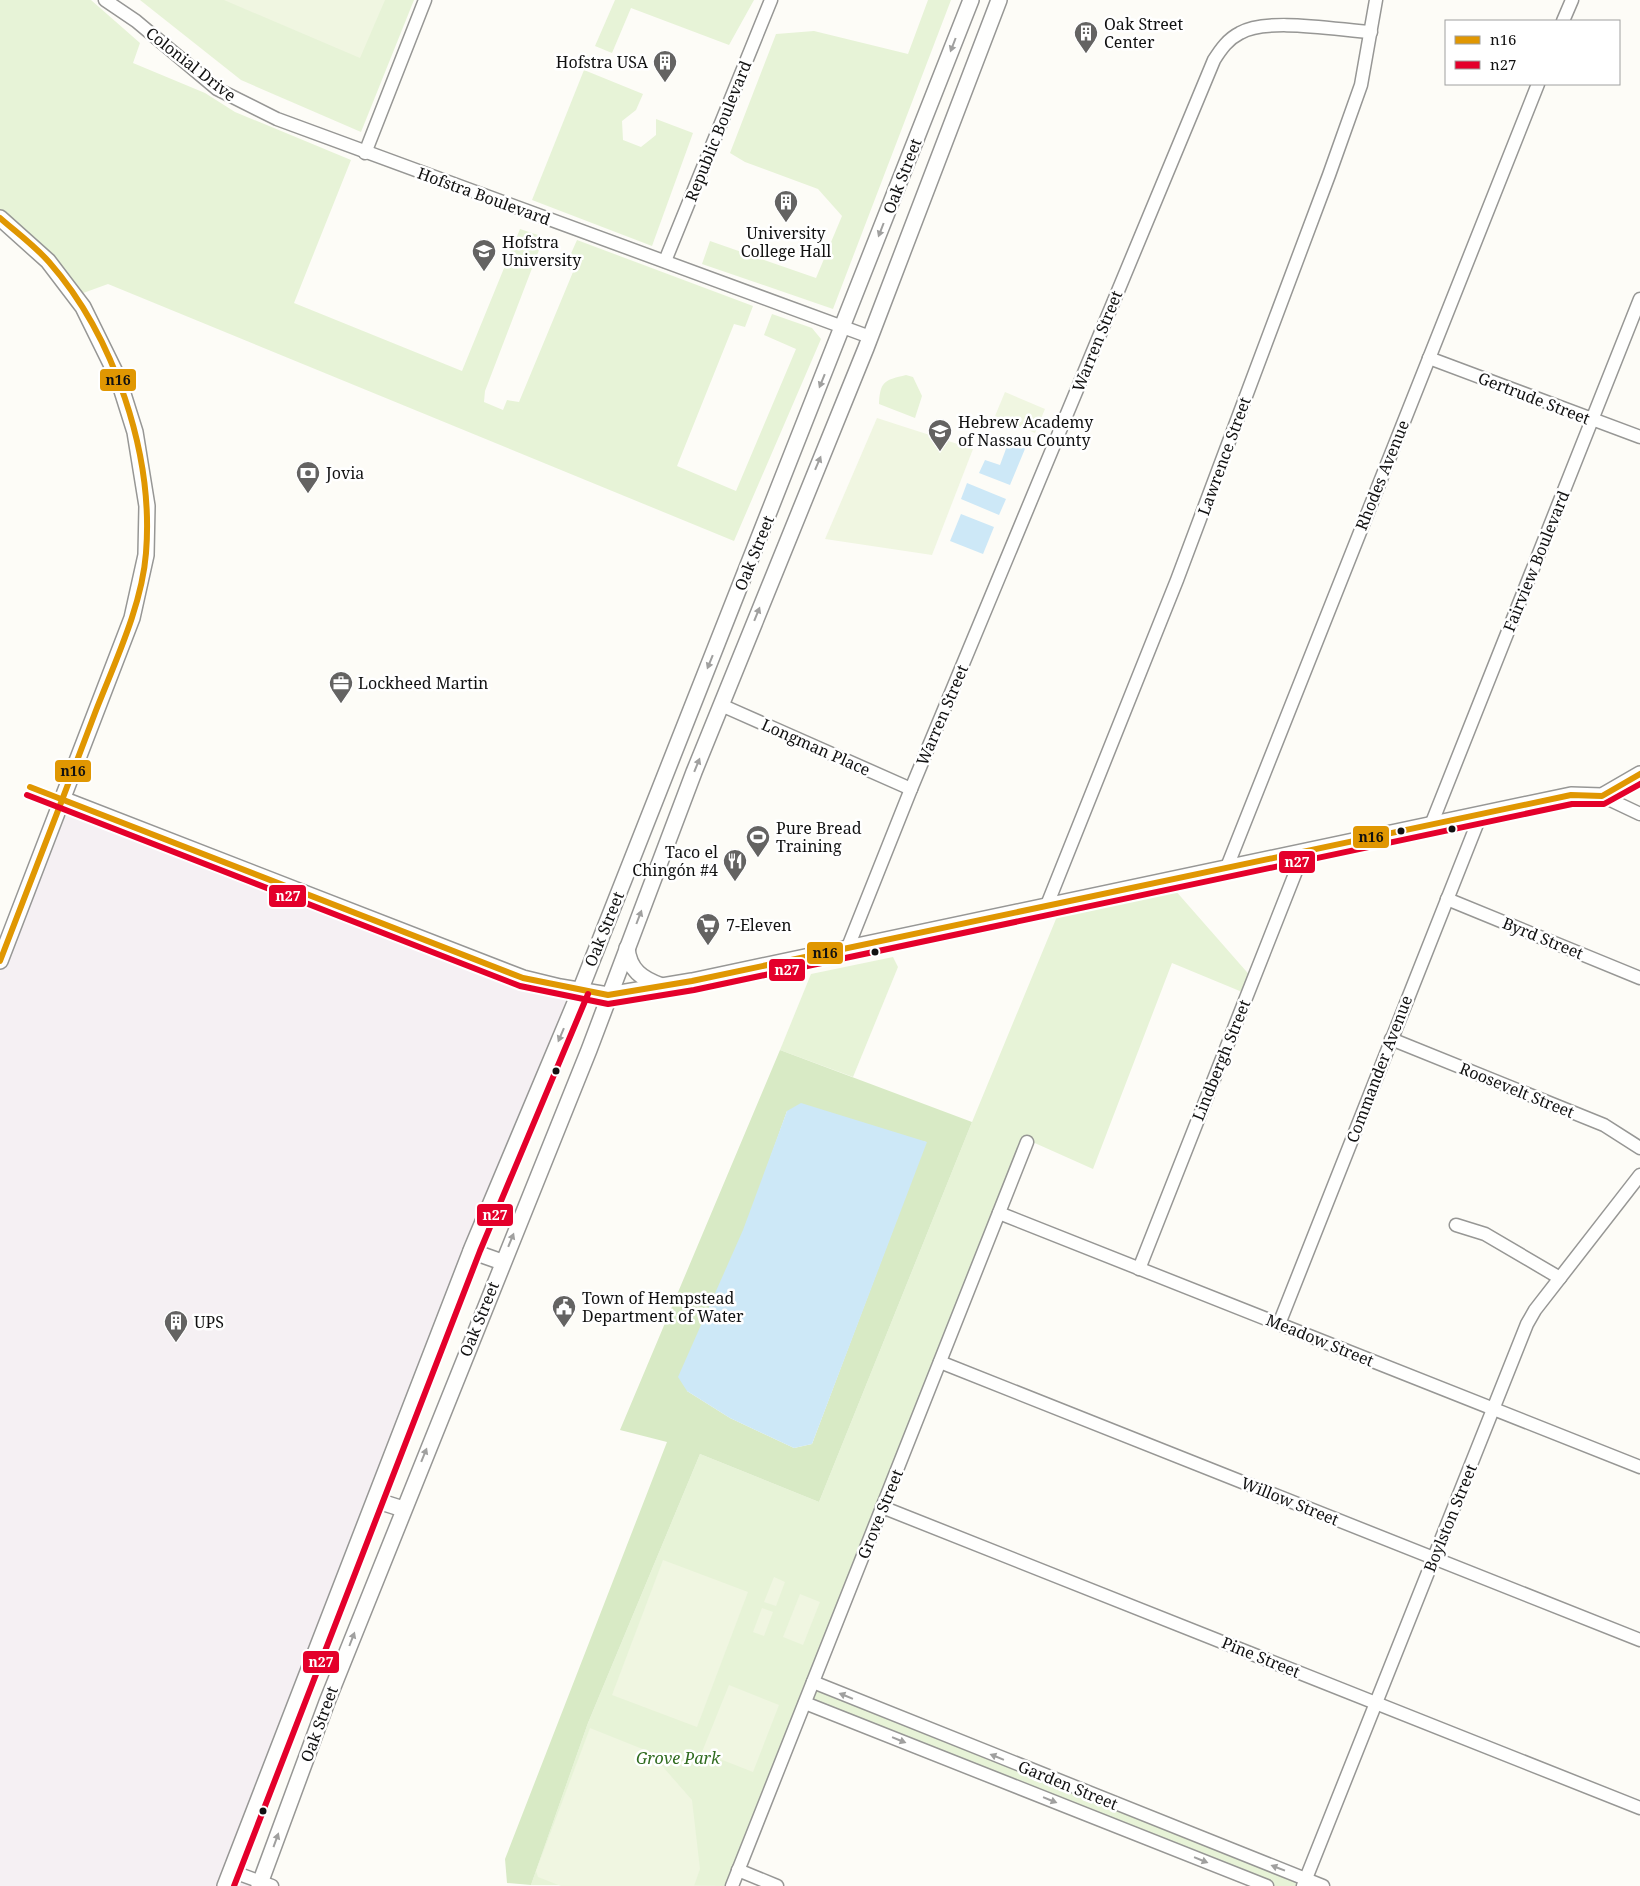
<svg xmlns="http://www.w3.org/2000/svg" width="1640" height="1886" font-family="'Noto Serif',serif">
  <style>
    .industrial { fill: #f5f0f3 }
    .green { fill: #e7f3d7 }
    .forest { fill: #d8eac5; fill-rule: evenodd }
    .pitch { fill: #f0f6e1 }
    .water { fill: #cde8f7 }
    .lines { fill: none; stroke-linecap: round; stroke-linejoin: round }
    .minor-casing { stroke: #979795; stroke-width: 15 }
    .tertiary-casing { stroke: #979795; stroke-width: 18 }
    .minor { stroke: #fffffe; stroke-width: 12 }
    .tertiary { stroke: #fffffe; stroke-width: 15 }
    .bus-1-casing { stroke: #fff; stroke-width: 10 }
    .bus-2-casing { stroke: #fff; stroke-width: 10 }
    .bus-1 { stroke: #e09702; stroke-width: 6 }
    .bus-2 { stroke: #e4002b; stroke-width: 6 }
    .oneway { fill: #a0a09f }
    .bus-dot { fill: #111; stroke: #fff; stroke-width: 2 }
    .labels { text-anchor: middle; stroke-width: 5; stroke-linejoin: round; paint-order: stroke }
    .poi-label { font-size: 16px; fill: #111; stroke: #fff; text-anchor: start }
    .street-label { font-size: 16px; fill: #111; stroke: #fff }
    .park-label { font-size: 16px; font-style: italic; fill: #2f6b1f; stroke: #fff }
    .line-badge { stroke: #fff; stroke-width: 2 }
    .badge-label { font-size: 14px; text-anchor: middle; font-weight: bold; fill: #fff }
    .pale-badge-label { font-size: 14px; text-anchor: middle; font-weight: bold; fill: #111 }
  </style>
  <rect width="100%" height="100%" fill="#fdfcf7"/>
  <!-- industrial -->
  <path class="industrial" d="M 64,803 L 575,999 L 234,1873 L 270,1886 L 0,1886 L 0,971 Z"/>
  <!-- green -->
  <g class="green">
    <path d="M 0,0 L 91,0 L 140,43 L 133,63 L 205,93 L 235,112 L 351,160 L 294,303 L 462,371 L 520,229 L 544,237 L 485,391 L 484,402 L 503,410 L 507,400 L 519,402 L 573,272 L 565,267 L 577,240 L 753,306 L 745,327 L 734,324 L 677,466 L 736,491 L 796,349 L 764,335 L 772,314 L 812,328 L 821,339 L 734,541 L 108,284 L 75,296 L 0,218 Z"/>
    <path d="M 140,0 L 414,0 L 361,132 L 241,80 Z"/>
    <path d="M 615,0 L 754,0 L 729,45 L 631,8 L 612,53 L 595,46 Z"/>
    <path d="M 928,0 L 951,0 L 833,309 L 702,264 L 710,241 L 816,278 L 842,216 L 818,189 L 745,162 L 730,153 L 776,34 L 814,31 L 908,54 Z"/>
    <path d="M 584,70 L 643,94 L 636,110 L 622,121 L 623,140 L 641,147 L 656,135 L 656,119 L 693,133 L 652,246 L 532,200 Z"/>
    <path d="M 906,375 L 913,377 L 922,396 L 915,418 L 879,404 C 880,381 885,380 906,375 Z"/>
    <path d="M 1167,881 L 1253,979 L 1247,994 L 1172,963 L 1093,1169 L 1028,1140 L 731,1886 L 531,1885 L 588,1723 L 700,1454 L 819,1502 L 972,1122 L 1063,902 Z"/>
    <path d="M 893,957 L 898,967 L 853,1077 L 780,1050 L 811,974 Z"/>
    <path d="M 814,1685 L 1319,1886 L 1273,1886 L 807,1702 Z"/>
  </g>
  <!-- forest -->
  <path class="forest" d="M 780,1050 L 972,1122 L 819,1502 L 700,1454 L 588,1723 L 531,1885 L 507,1883 L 505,1859 L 667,1442 L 620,1430 ZM 787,1111 L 926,1142 L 812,1444 L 794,1448 L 730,1418 L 687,1391 Z"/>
  <!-- pitch -->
  <g class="pitch">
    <path d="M 224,0 L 385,0 L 360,58 Z"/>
    <path d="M 1005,392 L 1045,409 L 1035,433 L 995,416 Z"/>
    <path d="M 877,418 L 973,449 L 932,555 L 825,539 Z"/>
    <path d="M 663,1560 L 748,1592 L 697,1727 L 612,1695 Z"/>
    <path d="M 774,1577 L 785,1582 L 776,1606 L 764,1602 Z"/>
    <path d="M 800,1594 L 820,1602 L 803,1645 L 783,1637 Z"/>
    <path d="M 762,1608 L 773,1612 L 764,1636 L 753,1632 Z"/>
    <path d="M 729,1685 L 779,1705 L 753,1772 L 702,1752 Z"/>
    <path d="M 590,1728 L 650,1752 L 692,1800 L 700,1869 L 694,1886 L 561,1886 L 538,1877 L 536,1871 Z"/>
  </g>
  <!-- water -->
  <g class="water">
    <path d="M 1010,438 L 1027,444 L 1010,485 L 979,473 L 985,460 L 1000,465 Z"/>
    <path d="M 967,483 L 1006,499 L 999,515 L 961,499 Z"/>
    <path d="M 961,514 L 994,527 L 983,554 L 950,541 Z"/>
    <path d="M 801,1103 L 927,1142 L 812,1444 L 794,1448 L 730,1418 L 687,1391 L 678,1377 L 743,1230 L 787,1111 Z"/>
  </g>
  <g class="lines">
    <!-- minor casing -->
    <g class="minor-casing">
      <g id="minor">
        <path d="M 105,0 L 136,21 L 217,89 L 277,119 L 870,337"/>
        <path d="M 1563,21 L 1572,0"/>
        <path d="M 365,153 L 425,0"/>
        <path d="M 665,261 L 771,0"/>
        <path d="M 1429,358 L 1640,437"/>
        <path d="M 721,705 L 911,789"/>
        <path d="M 1602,796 L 1640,814"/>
        <path d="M 1431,825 L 1640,299"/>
        <path d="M 1227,867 L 1538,84"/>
        <path d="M 1447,899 L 1640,978"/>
        <path d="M 1047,905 L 1177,580 L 1329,175 L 1361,85 L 1376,0"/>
        <path d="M 848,947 L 911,789 L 1214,60 C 1221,49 1228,39 1240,33 C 1267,17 1338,30 1371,32"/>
        <path d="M 1391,1039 L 1604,1125 L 1640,1148"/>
        <path d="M 999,1213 L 1640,1467"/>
        <path d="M 1456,1225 L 1485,1234 L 1560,1278"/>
        <path d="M 1139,1269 L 1304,851"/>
        <path d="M 1279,1324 L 1481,814"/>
        <path d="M 940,1362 L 1640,1640"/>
        <path d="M 882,1507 L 1640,1808"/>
        <path d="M 813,1682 L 1323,1886"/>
        <path d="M 805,1703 L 1267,1886"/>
        <path d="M 738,1870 L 777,1886"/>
        <path d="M 231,1871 L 272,1886"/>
        <path d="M 732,1886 L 1027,1142"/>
        <path d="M 1303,1886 L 1527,1324 L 1535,1310 L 1640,1175"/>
      </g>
    </g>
    <!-- tertiary casing -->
    <g class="tertiary-casing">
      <g id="tertiary">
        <path d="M 0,218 L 48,261 L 83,307 L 118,378 L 135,432 L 147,506 L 146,555 L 132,618 L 0,961"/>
        <path d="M 62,799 L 523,978 L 560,987 L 608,995 L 692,981 L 1571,795 L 1602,796 L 1640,774"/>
        <path d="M 627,948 C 629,970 642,979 662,986"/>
        <path d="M 471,1251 L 502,1262"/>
        <path d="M 375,1500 L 403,1509"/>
        <path d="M 225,1886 L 472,1248 L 580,991 L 971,0"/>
        <path d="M 259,1886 L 327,1702 L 589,1050 L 694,772 L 866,348 L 999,0"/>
      </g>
    </g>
    <!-- minor -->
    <use href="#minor" class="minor"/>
    <!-- tertiary -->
    <use href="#tertiary" class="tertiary"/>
    <!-- bus-1 casing -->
    <g class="bus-1-casing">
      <g id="bus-1">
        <path d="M 0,218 C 16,232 35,246 49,262 C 114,336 154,454 146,553 C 142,606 114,664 95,713 C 64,796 32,878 0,961"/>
        <path d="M 30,787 L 523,978 L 608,995 L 692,981 L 1571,795 L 1602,796 L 1640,774"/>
      </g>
    </g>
    <!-- bus-2 casing -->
    <g class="bus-2-casing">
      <g id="bus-2">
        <path d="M 27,795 L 520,986 L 608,1004 L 694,990 L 1572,804 L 1604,804 L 1640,784"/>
        <path d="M 234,1886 L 480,1251 L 588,994"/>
      </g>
    </g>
    <!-- bus-1 -->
    <use href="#bus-1" class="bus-1"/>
    <!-- bus-2 -->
    <use href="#bus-2" class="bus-2"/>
  </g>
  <!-- one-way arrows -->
  <defs><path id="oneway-solid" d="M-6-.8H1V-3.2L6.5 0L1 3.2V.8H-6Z" transform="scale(1.25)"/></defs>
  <g class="oneway">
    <use href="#oneway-solid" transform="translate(953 45) rotate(111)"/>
    <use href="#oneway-solid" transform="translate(881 230) rotate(111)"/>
    <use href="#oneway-solid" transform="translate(822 381) rotate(112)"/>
    <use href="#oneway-solid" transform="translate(818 463) rotate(-67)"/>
    <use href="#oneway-solid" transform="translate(757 614) rotate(-68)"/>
    <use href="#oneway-solid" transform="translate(710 662) rotate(112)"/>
    <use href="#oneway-solid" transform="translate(697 765) rotate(-68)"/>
    <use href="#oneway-solid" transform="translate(639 917) rotate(-69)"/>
    <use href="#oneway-solid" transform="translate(561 1035) rotate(113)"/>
    <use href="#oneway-solid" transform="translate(511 1240) rotate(-68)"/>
    <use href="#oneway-solid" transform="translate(424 1455) rotate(-68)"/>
    <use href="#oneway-solid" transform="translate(352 1639) rotate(-69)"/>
    <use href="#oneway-solid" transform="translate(846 1696) rotate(-158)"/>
    <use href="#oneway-solid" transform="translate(899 1740) rotate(22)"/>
    <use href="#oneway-solid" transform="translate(997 1757) rotate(-158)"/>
    <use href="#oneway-solid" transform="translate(1050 1800) rotate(22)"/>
    <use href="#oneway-solid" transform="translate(276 1840) rotate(-70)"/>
    <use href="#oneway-solid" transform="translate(1201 1860) rotate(22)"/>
    <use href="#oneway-solid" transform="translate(1278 1868) rotate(-159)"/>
  </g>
  <!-- icons -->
  <defs>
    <g id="building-pin" transform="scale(1.25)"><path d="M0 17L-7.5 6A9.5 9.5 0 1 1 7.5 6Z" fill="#646362" stroke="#fff"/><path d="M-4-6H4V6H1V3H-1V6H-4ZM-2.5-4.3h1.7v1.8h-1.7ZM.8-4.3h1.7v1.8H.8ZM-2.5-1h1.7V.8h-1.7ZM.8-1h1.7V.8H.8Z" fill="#fff"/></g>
    <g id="university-pin" transform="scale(1.25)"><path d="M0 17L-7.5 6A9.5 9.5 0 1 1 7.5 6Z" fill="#646362" stroke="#fff"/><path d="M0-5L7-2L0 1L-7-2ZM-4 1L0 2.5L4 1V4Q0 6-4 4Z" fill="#fff"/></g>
    <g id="school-pin" transform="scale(1.25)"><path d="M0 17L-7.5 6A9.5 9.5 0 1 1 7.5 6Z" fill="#646362" stroke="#fff"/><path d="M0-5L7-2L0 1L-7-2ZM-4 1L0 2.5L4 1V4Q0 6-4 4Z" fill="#fff"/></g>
    <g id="bank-pin" transform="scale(1.25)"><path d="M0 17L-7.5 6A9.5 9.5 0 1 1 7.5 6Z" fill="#646362" stroke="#fff"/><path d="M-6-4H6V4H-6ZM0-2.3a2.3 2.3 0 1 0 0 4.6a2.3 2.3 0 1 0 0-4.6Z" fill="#fff"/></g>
    <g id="office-pin" transform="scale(1.25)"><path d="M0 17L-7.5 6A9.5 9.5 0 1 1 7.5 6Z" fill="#646362" stroke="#fff"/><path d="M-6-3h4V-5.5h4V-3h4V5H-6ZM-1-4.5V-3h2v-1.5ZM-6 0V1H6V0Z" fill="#fff"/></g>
    <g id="stadium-pin" transform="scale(1.25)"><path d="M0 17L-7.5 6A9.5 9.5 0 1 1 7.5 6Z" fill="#646362" stroke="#fff"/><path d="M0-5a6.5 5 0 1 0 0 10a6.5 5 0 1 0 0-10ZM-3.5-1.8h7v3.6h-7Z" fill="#fff"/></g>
    <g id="restaurant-pin" transform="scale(1.25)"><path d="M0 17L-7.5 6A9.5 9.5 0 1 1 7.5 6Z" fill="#646362" stroke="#fff"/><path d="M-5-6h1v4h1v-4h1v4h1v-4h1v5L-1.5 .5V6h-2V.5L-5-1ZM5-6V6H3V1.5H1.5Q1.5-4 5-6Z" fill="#fff"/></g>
    <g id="supermarket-pin" transform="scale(1.25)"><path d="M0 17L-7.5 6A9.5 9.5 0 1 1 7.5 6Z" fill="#646362" stroke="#fff"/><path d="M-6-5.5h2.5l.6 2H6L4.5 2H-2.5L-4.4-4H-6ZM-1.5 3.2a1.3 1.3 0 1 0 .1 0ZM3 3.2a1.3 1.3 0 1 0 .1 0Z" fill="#fff"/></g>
    <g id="civic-pin" transform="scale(1.25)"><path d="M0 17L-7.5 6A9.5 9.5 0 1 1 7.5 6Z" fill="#646362" stroke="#fff"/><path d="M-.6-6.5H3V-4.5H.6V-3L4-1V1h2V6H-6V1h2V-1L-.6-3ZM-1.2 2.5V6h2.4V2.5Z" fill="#fff"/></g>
  </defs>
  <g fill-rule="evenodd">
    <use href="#building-pin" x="1086" y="33"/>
    <use href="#building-pin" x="665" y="62"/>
    <use href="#building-pin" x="786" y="202"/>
    <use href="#university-pin" x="484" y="251"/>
    <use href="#school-pin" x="940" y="431"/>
    <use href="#bank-pin" x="308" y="473"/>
    <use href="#office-pin" x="341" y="683"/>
    <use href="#stadium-pin" x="758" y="837"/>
    <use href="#restaurant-pin" x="735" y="861"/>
    <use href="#supermarket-pin" x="708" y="925"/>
    <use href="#civic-pin" x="564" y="1307"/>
    <use href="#building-pin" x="176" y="1322"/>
  </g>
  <!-- markers -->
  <g class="bus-dot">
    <circle cx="1452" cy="829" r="4.5"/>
    <circle cx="1401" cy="831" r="4.5"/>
    <circle cx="875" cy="952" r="4.5"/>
    <circle cx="556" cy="1071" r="4.5"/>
    <circle cx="263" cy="1811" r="4.5"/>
  </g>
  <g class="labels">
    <!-- poi labels -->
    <g class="poi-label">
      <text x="1104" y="30">Oak Street<tspan x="1104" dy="18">Center</tspan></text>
      <text x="648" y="68" text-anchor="end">Hofstra USA</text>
      <text x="786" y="239" text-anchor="middle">University<tspan x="786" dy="18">College Hall</tspan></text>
      <text x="502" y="248">Hofstra<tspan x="502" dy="18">University</tspan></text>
      <text x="958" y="428">Hebrew Academy<tspan x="958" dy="18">of Nassau County</tspan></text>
      <text x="326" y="479">Jovia</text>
      <text x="358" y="689">Lockheed Martin</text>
      <text x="776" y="834">Pure Bread<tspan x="776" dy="18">Training</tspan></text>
      <text x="718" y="858" text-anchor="end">Taco el<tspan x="718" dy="18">Chingón #4</tspan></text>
      <text x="726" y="931">7-Eleven</text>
      <text x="582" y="1304">Town of Hempstead<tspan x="582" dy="18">Department of Water</tspan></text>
      <text x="194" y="1328">UPS</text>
    </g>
    <!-- street labels -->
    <g class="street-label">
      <text transform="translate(191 64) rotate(38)" y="6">Colonial Drive</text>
      <text transform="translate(718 131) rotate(-68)" y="6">Republic Boulevard</text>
      <text transform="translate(902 176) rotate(-69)" y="6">Oak Street</text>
      <text transform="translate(484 196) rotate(20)" y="6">Hofstra Boulevard</text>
      <text transform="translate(1097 341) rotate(-68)" y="6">Warren Street</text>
      <text transform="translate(1534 398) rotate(21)" y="6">Gertrude Street</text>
      <text transform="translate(1224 456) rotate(-70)" y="6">Lawrence Street</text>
      <text transform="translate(1382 475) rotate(-68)" y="6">Rhodes Avenue</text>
      <text transform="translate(754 553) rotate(-68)" y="6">Oak Street</text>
      <text transform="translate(1536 561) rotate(-68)" y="6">Fairview Boulevard</text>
      <text transform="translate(942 715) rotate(-67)" y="6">Warren Street</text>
      <text transform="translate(816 747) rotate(24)" y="6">Longman Place</text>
      <text transform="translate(604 929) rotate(-68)" y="6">Oak Street</text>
      <text transform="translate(1543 938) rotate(22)" y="6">Byrd Street</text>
      <text transform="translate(1221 1060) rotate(-68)" y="6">Lindbergh Street</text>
      <text transform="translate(1379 1069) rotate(-69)" y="6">Commander Avenue</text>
      <text transform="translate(1517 1090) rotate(22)" y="6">Roosevelt Street</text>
      <text transform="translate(479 1319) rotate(-68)" y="6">Oak Street</text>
      <text transform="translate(1320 1340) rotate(22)" y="6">Meadow Street</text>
      <text transform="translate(1290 1501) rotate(22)" y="6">Willow Street</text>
      <text transform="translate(880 1514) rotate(-68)" y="6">Grove Street</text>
      <text transform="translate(1450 1518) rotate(-68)" y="6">Boylston Street</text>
      <text transform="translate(1261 1657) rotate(22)" y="6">Pine Street</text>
      <text transform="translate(319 1724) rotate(-70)" y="6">Oak Street</text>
      <text transform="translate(1068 1785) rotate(22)" y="6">Garden Street</text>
    </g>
    <!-- park labels -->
    <g class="park-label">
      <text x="678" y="1764">Grove Park</text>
    </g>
  </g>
  <g class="line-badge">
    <rect x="99" y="368" width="38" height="24" rx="5" fill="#e09702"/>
    <rect x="54" y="759" width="38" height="24" rx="5" fill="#e09702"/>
    <rect x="1352" y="825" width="38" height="24" rx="5" fill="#e09702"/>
    <rect x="1278" y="850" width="38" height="24" rx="5" fill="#e4002b"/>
    <rect x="268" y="884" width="39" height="24" rx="5" fill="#e4002b"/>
    <rect x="806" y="941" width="38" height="24" rx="5" fill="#e09702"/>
    <rect x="768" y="958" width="38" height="24" rx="5" fill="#e4002b"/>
    <rect x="476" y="1203" width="38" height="24" rx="5" fill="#e4002b"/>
    <rect x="302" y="1650" width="38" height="24" rx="5" fill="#e4002b"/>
  </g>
  <g class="badge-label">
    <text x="1297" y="867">n27</text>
    <text x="288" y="901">n27</text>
    <text x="787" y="975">n27</text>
    <text x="495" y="1220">n27</text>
    <text x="321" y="1667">n27</text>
  </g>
  <g class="pale-badge-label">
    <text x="118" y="385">n16</text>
    <text x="73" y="776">n16</text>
    <text x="1371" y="842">n16</text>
    <text x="825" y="958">n16</text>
  </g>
  <!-- legend -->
  <rect x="1445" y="20" width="175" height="65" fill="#ffffff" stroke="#a0a0a0"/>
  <rect x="1455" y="36" width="25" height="8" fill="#e09702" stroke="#a0a0a0"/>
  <text x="1490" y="45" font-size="15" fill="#111111">n16</text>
  <rect x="1455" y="61" width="25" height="8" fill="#e4002b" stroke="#a0a0a0"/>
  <text x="1490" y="70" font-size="15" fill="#111111">n27</text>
</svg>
